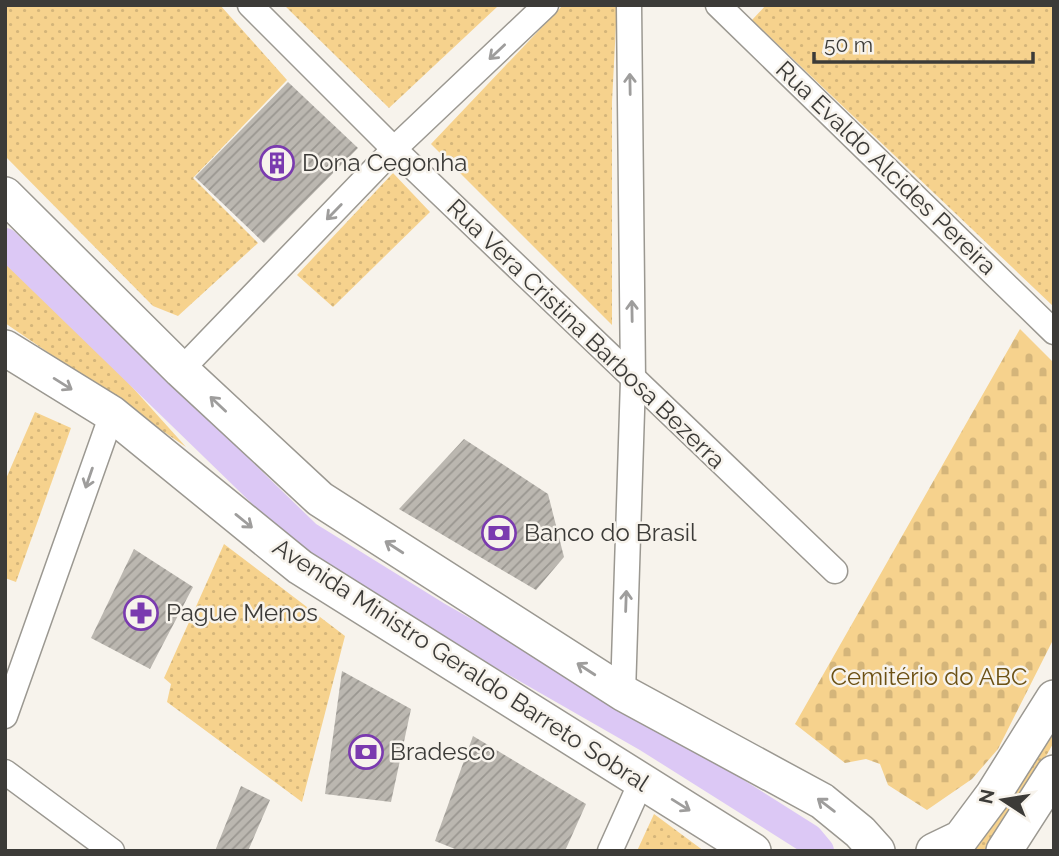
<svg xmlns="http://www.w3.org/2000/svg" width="1059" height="856" font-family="Raleway,sans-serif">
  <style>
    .grass { fill: url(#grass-dots) }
    .cemetery { fill: url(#cemetery-stones) }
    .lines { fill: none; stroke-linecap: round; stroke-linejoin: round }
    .canal { stroke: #dcc8f5; stroke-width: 30 }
    .building { fill: url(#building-hatch) }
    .street-casing { stroke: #9b9891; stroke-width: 27 }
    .secondary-casing { stroke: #9b9891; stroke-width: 38 }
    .street { stroke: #fff; stroke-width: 24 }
    .secondary { stroke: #fff; stroke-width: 35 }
    .oneway { stroke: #9e9d9c }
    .labels { text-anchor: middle; stroke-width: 5; stroke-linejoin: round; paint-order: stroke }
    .poi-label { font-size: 24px; fill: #3c3b38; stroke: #f7f3ec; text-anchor: start }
    .street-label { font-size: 24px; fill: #3c3b38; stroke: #f7f3ec }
    .park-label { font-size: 24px; fill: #6c5114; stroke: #f7f3ec }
  </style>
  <defs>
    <pattern id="grass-dots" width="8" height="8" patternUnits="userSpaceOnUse" patternTransform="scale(1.75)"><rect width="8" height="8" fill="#f6d28d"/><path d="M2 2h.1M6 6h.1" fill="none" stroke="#d4b57a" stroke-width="1.8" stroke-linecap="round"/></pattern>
    <pattern id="cemetery-stones" width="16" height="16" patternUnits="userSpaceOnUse" patternTransform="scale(1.75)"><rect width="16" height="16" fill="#f6d28d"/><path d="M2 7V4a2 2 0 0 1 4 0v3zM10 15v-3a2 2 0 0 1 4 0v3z" fill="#d4b57a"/></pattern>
    <pattern id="building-hatch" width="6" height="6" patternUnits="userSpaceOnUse" patternTransform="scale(1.75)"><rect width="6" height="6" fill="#bbb7b0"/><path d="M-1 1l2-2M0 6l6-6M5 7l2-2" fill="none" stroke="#999690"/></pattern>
  </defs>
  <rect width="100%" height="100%" fill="#f7f3ec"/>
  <!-- grass -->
  <g class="grass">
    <path d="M 5,5 L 220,5 L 287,80 L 193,178 L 258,243 L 178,316 L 153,306 L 5,156 Z"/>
    <path d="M 284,5 L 495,5 L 497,7 L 389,108 Z"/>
    <path d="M 563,5 L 617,5 L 612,102 L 612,325 L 431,144 Z"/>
    <path d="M 766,5 L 1054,5 L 1054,307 L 752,20 Z"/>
    <path d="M 393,173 L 430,212 L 333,307 L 297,275 Z"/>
    <path d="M 5,257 L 64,311 L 186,447 L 5,323 Z"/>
    <path d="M 35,412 L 71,428 L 16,582 L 5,578 L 5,481 Z"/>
    <path d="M 224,544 L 345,636 L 302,802 L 167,702 L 171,684 L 164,678 Z"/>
    <path d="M 1054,721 L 1054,742 L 992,851 L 968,851 L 980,844 L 1026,772 Z"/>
    <path d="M 654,814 L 704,851 L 637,851 Z"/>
  </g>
  <!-- cemetery -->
  <path class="cemetery" d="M 1020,329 L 1054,363 L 1054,638 L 998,749 L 972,779 L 927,810 L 888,785 L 880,764 L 866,759 L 845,763 L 795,724 Z"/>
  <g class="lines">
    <!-- canal -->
    <path class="canal" d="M 5,243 L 307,536 L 436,616 L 649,738 L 809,839 L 819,851"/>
  </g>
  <!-- building -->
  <g class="building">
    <path d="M 288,82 L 358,148 L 264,243 L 195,177 Z"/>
    <path d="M 464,439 L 548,494 L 564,557 L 536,590 L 399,509 Z"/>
    <path d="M 134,549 L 193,587 L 150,669 L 91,638 Z"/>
    <path d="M 342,671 L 411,709 L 391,802 L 325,794 Z"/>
    <path d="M 473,736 L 586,804 L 565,851 L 460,851 L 435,841 Z"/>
    <path d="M 241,786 L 270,800 L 248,851 L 215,851 Z"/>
  </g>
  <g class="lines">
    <!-- street casing -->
    <g class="street-casing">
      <g id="street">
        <path d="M 250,5 L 394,149 L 835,571"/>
        <path d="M 718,5 L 1054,332"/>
        <path d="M 181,370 L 394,149 L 546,5"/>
        <path d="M 623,693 L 633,380 L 629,5"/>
        <path d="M 5,716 L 112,414"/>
        <path d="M 5,772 L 112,851"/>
        <path d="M 610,851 L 642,780"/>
      </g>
    </g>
    <!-- secondary casing -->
    <g class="secondary-casing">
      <g id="secondary">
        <path d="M 5,195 L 181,370 L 320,499 L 623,693 L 822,801 L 860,832 L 877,851"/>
        <path d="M 5,348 L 112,414 L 300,567 L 753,851"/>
        <path d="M 934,851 L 961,838 L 993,795 L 1054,698"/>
        <path d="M 1004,851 L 1054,773"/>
      </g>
    </g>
    <!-- street -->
    <use href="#street" class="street"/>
    <!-- secondary -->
    <use href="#secondary" class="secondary"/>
  </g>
  <!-- one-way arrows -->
  <defs><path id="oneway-shaft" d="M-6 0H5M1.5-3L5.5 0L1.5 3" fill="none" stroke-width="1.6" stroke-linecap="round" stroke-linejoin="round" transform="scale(1.75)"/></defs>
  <g class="oneway">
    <use href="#oneway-shaft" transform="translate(497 52) rotate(137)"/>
    <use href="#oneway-shaft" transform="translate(630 84) rotate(-91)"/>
    <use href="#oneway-shaft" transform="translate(334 212) rotate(134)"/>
    <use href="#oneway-shaft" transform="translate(632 311) rotate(-91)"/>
    <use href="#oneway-shaft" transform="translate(63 384) rotate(32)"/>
    <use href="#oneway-shaft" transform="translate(218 404) rotate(-137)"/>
    <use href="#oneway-shaft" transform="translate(89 478) rotate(109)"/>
    <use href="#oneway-shaft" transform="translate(244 521) rotate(39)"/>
    <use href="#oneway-shaft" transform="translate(394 547) rotate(-147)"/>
    <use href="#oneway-shaft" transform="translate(626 601) rotate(-88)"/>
    <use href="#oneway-shaft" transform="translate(586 669) rotate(-147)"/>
    <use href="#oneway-shaft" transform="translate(681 805) rotate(32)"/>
    <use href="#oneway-shaft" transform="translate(826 805) rotate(-143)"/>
  </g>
  <!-- icons -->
  <defs>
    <g id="building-ring" transform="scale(1.75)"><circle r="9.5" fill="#f7f3ec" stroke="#7a3aaf" stroke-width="1.5"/><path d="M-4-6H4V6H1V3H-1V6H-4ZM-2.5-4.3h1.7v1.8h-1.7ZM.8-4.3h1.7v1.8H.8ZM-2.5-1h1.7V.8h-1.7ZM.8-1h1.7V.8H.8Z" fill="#7a3aaf"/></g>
    <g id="bank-ring" transform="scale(1.75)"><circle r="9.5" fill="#f7f3ec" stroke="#7a3aaf" stroke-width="1.5"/><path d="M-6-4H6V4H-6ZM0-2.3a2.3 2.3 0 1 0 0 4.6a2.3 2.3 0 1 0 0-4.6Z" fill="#7a3aaf"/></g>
    <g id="pharmacy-ring" transform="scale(1.75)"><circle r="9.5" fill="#f7f3ec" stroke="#7a3aaf" stroke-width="1.5"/><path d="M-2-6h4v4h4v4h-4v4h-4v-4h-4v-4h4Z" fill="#7a3aaf"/></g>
  </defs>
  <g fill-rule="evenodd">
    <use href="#building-ring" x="277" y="163"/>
    <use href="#bank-ring" x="499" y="533"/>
    <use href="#pharmacy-ring" x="141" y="613"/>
    <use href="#bank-ring" x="366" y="752"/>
  </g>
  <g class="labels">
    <!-- poi labels -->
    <g class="poi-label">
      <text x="302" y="171">Dona Cegonha</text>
      <text x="524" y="541">Banco do Brasil</text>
      <text x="166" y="621">Pague Menos</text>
      <text x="390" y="760">Bradesco</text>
    </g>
    <!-- street labels -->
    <g class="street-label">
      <text transform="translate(886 168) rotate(44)" y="8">Rua Evaldo Alcides Pereira</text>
      <text transform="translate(586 334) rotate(44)" y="8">Rua Vera Cristina Barbosa Bezerra</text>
      <text transform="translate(461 665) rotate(33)" y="8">Avenida Ministro Geraldo Barreto Sobral</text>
    </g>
    <!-- park labels -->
    <g class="park-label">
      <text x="929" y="685">Cemitério do ABC</text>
    </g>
  </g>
  <!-- border -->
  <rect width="1059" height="856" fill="none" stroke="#3c3b38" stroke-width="14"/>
  <!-- north arrow -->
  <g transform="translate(1003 800) rotate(282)" stroke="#f7f3ec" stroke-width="5" paint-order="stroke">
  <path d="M0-5L12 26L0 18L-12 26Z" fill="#3c3b38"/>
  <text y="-10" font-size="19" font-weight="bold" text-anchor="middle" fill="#3c3b38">N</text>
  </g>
  <!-- scale -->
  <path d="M814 52v10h219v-10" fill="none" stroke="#3c3b38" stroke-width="3.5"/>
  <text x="824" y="52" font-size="21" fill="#3c3b38" stroke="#f7f3ec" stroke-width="5" paint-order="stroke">50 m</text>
</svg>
